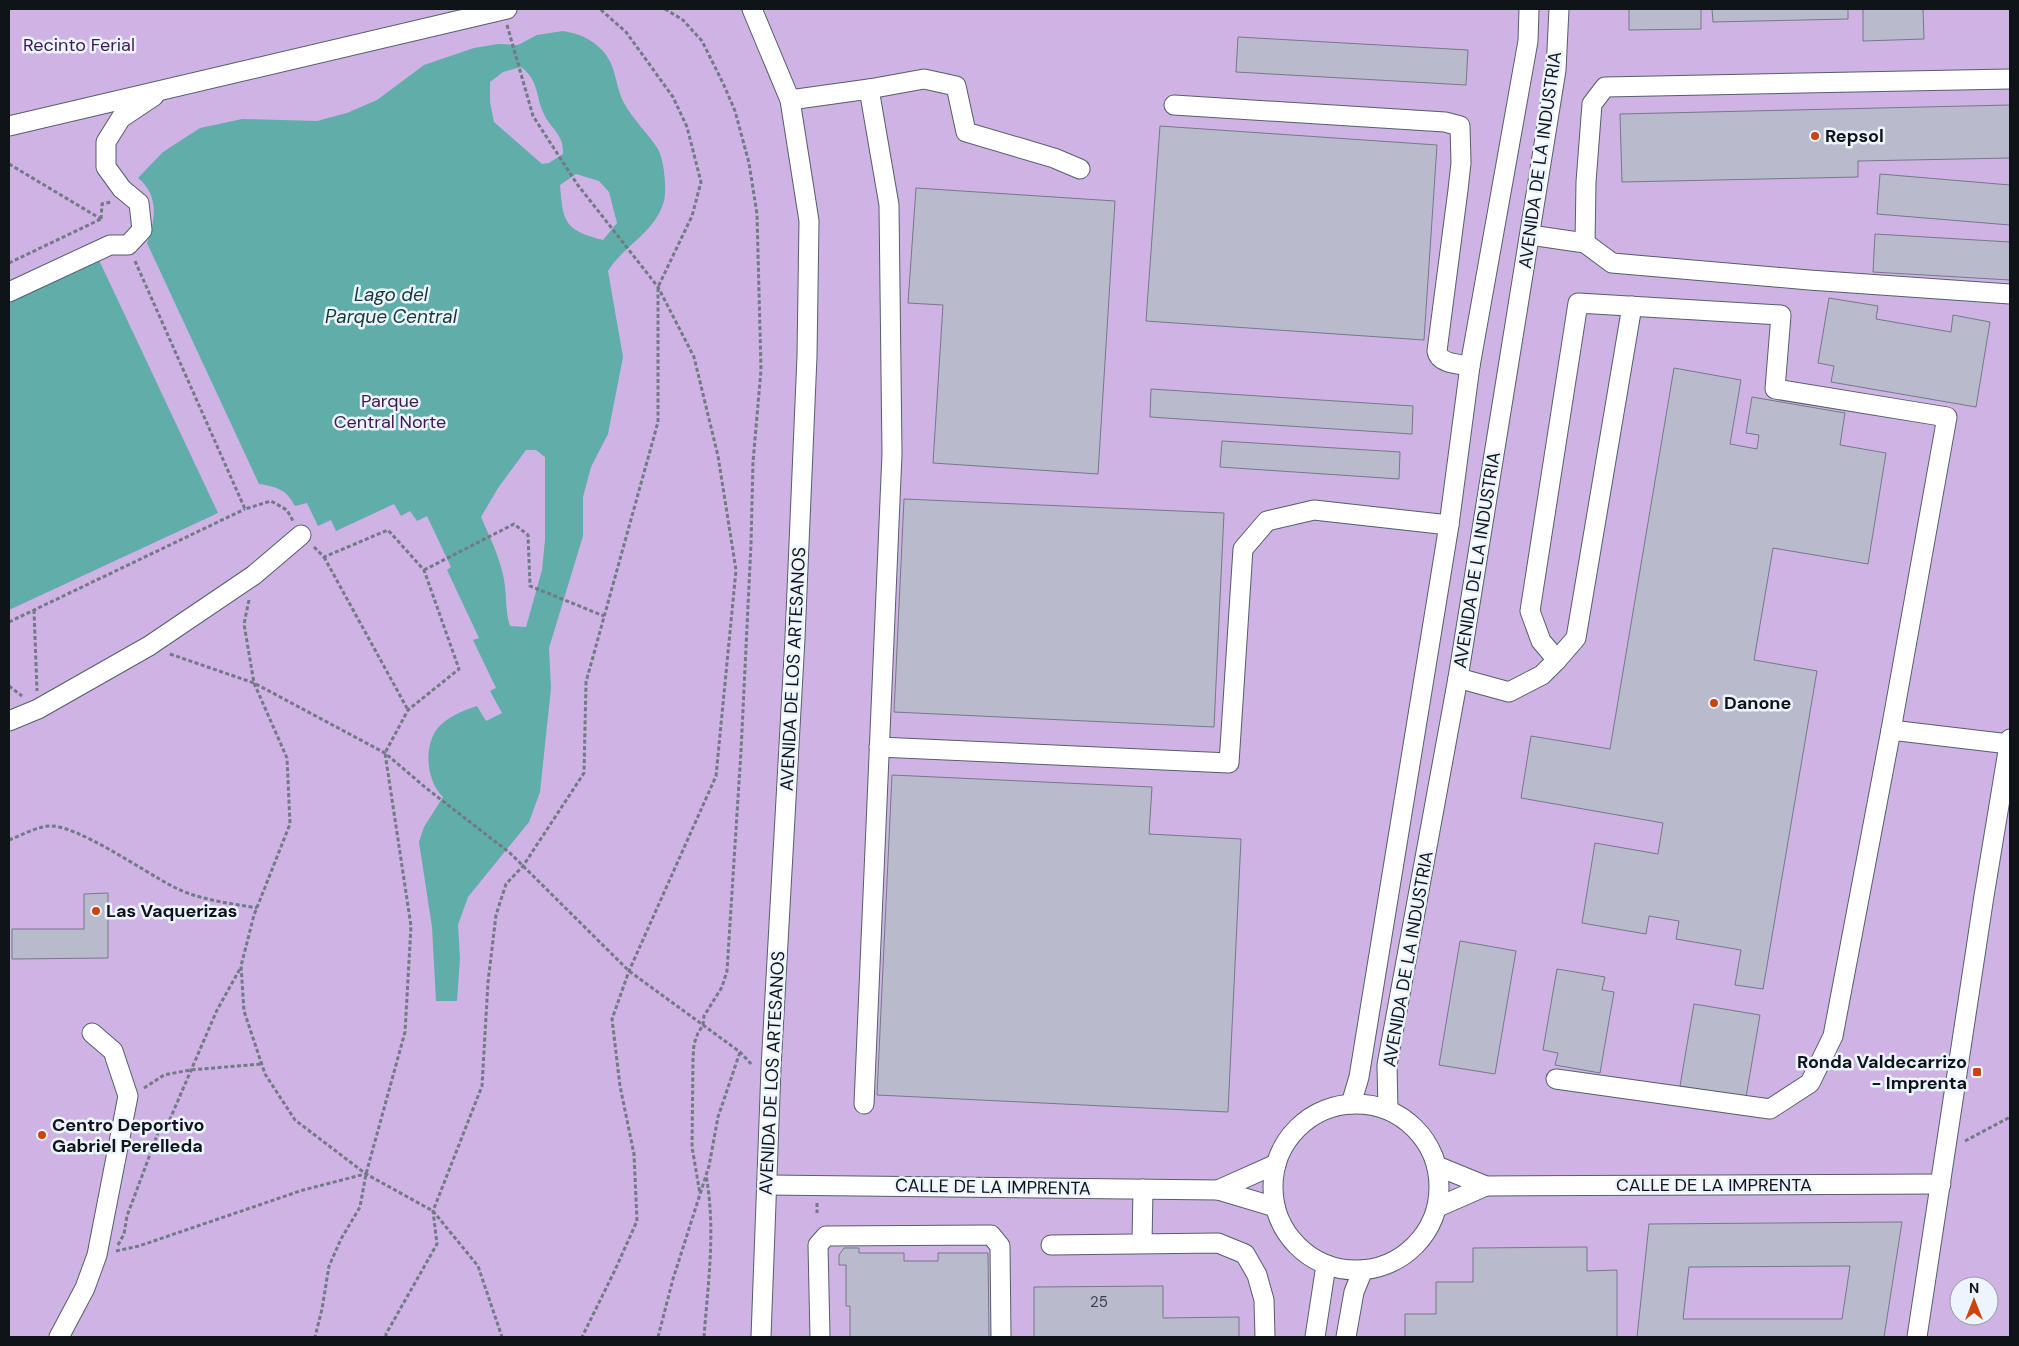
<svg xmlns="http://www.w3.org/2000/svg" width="2019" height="1346" font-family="'DM Sans',sans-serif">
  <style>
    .green { fill: #ceb3e4; fill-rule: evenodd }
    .water { fill: #61adaa; fill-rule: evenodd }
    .building { fill: #b9bbcd; stroke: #767889; fill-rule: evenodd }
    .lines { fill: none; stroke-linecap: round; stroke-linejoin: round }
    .minor-casing { stroke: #535f6c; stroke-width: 21 }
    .path { stroke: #717a85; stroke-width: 3; stroke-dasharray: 4 2.5; stroke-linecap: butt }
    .minor { stroke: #fff; stroke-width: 19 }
    .poi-dot { fill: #cb4410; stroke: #ecf5fe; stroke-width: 2 }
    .labels { text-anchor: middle; stroke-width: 5; stroke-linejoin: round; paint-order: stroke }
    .number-label { font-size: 15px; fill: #3a3e46 }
    .park-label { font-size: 18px; fill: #3d1854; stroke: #ecf5fe }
    .poi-label { font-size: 18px; font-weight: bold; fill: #0f1419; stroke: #ecf5fe; text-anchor: start }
    .street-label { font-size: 18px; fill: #0f1419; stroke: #ecf5fe }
    .water-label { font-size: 19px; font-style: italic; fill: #133937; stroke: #ecf5fe }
  </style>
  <rect width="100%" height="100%" fill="#dae8f8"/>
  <!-- green -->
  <path class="green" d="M 9,9 L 2010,9 L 2010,1337 L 9,1337 ZM 1959,1286 L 1989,1286 L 1989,1316 L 1959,1316 Z"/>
  <!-- water -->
  <g class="water">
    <path d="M 563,31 C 580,34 590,38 603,51 C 617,67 615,86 624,103 C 633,120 648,133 658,149 C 664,160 667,189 664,201 C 655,233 624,245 608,271 L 623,357 L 608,434 L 591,467 L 583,497 L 583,536 L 549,648 L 551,688 L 540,792 L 529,822 L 468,897 L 458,925 L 460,958 L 457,1001 L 436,1001 L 432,927 L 419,842 L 424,827 L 443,797 C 427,782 423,748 437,729 C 447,717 462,711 477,706 L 486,721 L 502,713 L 490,691 L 496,688 L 473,640 L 479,638 L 447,570 L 451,567 L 427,516 L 417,521 L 410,511 L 401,516 L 394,504 L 336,531 L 331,520 L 318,526 L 307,503 L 295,506 C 286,489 277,487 259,484 L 147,243 C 156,219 159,195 138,178 L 163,152 L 200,128 L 242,119 L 317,121 L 347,113 L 377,100 L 424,65 L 474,48 L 498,44 L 518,45 L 537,35 ZM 521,67 C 539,81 535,93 543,112 C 550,129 564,133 563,154 L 549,163 L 542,164 L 494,122 L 490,102 L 490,82 L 503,72 ZM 576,174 L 599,181 L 609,192 L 617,223 L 603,240 C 564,230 563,222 560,185 ZM 526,450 L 536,450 L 545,457 L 545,540 L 542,570 L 526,627 L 510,626 C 505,611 507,596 504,580 C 500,557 490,538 481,517 L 498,488 Z"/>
    <path d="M 98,258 L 218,513 L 9,610 L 9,299 Z"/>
  </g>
  <!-- building -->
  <g class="building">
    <path d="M 1629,9 L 1701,9 L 1701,29 L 1629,30 Z"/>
    <path d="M 1712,9 L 1848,9 L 1848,19 L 1713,22 Z"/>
    <path d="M 1863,9 L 1923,9 L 1924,39 L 1863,41 Z"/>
    <path d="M 1238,37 L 1468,50 L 1466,85 L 1236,72 Z"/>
    <path d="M 2010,105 L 2010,158 L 1858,161 L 1858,177 L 1622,182 L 1620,114 Z"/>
    <path d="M 1160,126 L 1437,145 L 1424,340 L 1146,321 Z"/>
    <path d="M 1880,174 L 2010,185 L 2010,225 L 1877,214 Z"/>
    <path d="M 916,188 L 1115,201 L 1098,474 L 933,463 L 943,305 L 908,303 Z"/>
    <path d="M 1875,234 L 2010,242 L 2010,280 L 1873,272 Z"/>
    <path d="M 1829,298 L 1878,306 L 1876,319 L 1951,332 L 1953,315 L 1990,322 L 1976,407 L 1831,382 L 1834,366 L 1818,363 Z"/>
    <path d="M 1674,368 L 1741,380 L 1730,444 L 1757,449 L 1759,435 L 1746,433 L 1752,397 L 1845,413 L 1840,445 L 1886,453 L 1868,564 L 1773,548 L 1754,660 L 1817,671 L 1763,989 L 1735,985 L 1741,950 L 1676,939 L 1679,921 L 1649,916 L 1646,934 L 1582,923 L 1595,843 L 1658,854 L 1663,823 L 1521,798 L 1531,736 L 1610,749 Z"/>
    <path d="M 1151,389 L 1413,406 L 1412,434 L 1150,417 Z"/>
    <path d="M 1222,441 L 1400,452 L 1399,479 L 1220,467 Z"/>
    <path d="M 904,499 L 1224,513 L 1214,727 L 894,712 Z"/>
    <path d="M 892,775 L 1152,787 L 1149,834 L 1241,839 L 1228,1112 L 877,1095 Z"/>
    <path d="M 108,893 L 108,958 L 12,959 L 12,929 L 84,929 L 84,894 Z"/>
    <path d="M 1460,941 L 1516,951 L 1495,1074 L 1439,1065 Z"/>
    <path d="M 1557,969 L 1605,977 L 1602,990 L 1614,992 L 1600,1073 L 1555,1065 L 1558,1053 L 1543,1050 Z"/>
    <path d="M 1694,1004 L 1760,1015 L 1746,1097 L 1680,1086 Z"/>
    <path d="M 1902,1222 L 1884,1337 L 1637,1337 L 1649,1224 ZM 1850,1266 L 1842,1319 L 1683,1319 L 1689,1267 Z"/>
    <path d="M 1587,1247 L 1587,1271 L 1617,1270 L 1617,1337 L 1405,1337 L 1405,1314 L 1436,1314 L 1436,1282 L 1473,1282 L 1473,1248 Z"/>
    <path d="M 844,1248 L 859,1248 L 859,1253 L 904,1253 L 904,1261 L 938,1261 L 938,1253 L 988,1253 L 989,1337 L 850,1337 L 850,1306 L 846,1306 L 846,1265 L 839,1265 L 839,1255 Z"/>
    <path d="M 1163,1286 L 1163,1318 L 1239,1317 L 1239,1337 L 1034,1337 L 1034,1287 Z"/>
  </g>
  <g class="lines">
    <!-- minor casing -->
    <g class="minor-casing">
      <g id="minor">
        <path d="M 752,9 L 790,100 L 809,221 L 807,356 L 795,638 L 771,1068 L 761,1337"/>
        <path d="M 869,89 L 924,79 L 956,86 L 966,132 L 1054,158 L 1080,169"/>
        <path d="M 790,100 L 869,89 L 889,205 L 892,454 L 864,1104"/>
        <path d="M 1174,105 L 1445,122 L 1460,126 L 1461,163 L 1458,190 L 1437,351 C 1439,364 1459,364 1470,366"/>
        <path d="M 9,126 L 507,9"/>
        <path d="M 1530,235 L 1585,243 L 1612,263 L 1809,280 L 2010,294"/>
        <path d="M 1585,243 L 1586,182 L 1592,104 L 1605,87 L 2010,79"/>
        <path d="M 9,292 L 110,245 L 128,245 L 142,230 L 139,203 L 122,189 L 106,167 L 106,142 L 121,118 L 154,96"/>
        <path d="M 1557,660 L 1541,641 L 1530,611 L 1578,303 L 1781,315 L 1775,389 L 1947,417 L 1891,730"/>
        <path d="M 1458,678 L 1509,692 L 1542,675 L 1557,660 L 1576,638 L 1632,306"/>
        <path d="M 9,721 L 38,709 L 149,646 L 254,575 L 301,535"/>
        <path d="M 879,747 L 1229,763 L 1243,549 L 1267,521 L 1314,510 L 1449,525"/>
        <path d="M 1556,1079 L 1770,1109 L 1810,1083 L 1833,1036 L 1891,730 L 2009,744"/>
        <path d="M 1351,1104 L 1359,1077 L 1449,525 L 1470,366 L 1528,41 L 1529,9"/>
        <circle cx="1356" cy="1187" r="83"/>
        <path d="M 1388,1110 L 1387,1065 L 1458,678 L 1556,70 L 1559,9"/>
        <path d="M 1437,1166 L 1486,1186 L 1941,1184"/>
        <path d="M 767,1185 L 1218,1190 L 1275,1207"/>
        <path d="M 1218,1190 L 1276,1164"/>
        <path d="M 1438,1207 L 1486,1186"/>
        <path d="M 1142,1243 L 1143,1189"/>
        <path d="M 1051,1245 L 1218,1243 L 1245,1254 L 1257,1275 L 1264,1300 L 1265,1337"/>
        <path d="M 59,1337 L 85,1288 L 97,1255 L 128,1096 L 113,1051 L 92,1033"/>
        <path d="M 820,1337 L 818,1245 L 826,1236 L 991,1235 L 1000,1246 L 1001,1337"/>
        <path d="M 1315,1337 L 1326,1265"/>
        <path d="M 1346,1337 L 1354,1292 L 1363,1270"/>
        <path d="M 1917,1337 L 1984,896 L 2010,739"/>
      </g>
    </g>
    <!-- path -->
    <g class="path">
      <path d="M 665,9 L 683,20 L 702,41 L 723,83 L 735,111 L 749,163 L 757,214 L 761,370 L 753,462 L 751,544 L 741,751 L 728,955 L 727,971 L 722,987 L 704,1016 L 703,1025 L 698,1033 L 694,1044 L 693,1059 L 692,1147 L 700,1194"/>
      <path d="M 507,25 L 533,116 L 577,184 L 658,287 L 694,357 L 718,456 L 736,570 L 716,776 L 629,971 L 612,1019 L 620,1086 L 634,1154 L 637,1221 L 615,1270 L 582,1337"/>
      <path d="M 9,164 L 101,219"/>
      <path d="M 101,219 L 102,204 L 111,202"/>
      <path d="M 135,261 L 245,509 L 271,501 L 287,510 L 293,521"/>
      <path d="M 9,263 L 101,219"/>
      <path d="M 314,547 L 324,557 L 388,530 L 424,570 L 459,669 L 408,710 L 385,753 L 411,926 L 405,1032 L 366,1174 L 360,1207 L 341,1239 L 329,1266 L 322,1309 L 315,1337"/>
      <path d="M 324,557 L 408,710"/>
      <path d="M 424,570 L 514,524 L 528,535 L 530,586 L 604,616"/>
      <path d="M 249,600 L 244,624 L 254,683 L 287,758 L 290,824 L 254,915 L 241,966 L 244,1011 L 265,1074 L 295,1120 L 366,1174 L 433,1211 L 478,1266 L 502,1337"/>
      <path d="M 34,610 L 37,691"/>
      <path d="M 9,622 L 245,509"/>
      <path d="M 170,654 L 254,683 L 385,753 L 426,788 L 510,853 L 629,971 L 740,1052 L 753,1066"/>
      <path d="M 9,686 L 22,696"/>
      <path d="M 9,840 C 22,835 34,828 48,826 C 75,823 146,873 172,886 C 198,900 229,903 257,908"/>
      <path d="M 144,1088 L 164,1075 L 190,1070 L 261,1064"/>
      <path d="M 1965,1141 L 2010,1117"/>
      <path d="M 817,1203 L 817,1213"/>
      <path d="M 118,1245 L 124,1234 L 127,1216 L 158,1133 L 170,1119 L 217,1010 L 241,967"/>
      <path d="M 116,1251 L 139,1246 L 303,1190 L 365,1174"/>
      <path d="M 386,1337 L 386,1334 L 437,1244 L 433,1211 L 482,1086 L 488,982 L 496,915 L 506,884 L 523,866 L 584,773 L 586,682 L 658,422 L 658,287 L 692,216 L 701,182 L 687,127 L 673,97 L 626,32 L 600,9"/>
      <path d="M 658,1337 L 673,1279 L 709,1166 L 718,1117 L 740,1052"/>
      <path d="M 704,1337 C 708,1283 716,1230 706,1175"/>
    </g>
    <!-- minor -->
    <use href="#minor" class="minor"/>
  </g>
  <!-- markers -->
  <g class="poi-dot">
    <circle cx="1815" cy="136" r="5"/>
    <circle cx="1714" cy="703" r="5"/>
    <circle cx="96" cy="911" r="5"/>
    <rect x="1972" y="1067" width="10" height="10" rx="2.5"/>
    <circle cx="42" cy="1135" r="5"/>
  </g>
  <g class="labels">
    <!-- number labels -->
    <g class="number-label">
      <text x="1099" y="1307">25</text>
    </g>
    <!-- park labels -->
    <g class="park-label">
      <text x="79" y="51">Recinto Ferial</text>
      <text x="390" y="407">Parque<tspan x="390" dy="21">Central Norte</tspan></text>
    </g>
    <!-- poi labels -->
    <g class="poi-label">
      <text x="1825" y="142">Repsol</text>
      <text x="1724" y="709">Danone</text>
      <text x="106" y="917">Las Vaquerizas</text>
      <text x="1967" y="1068" text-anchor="end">Ronda Valdecarrizo<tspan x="1967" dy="21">- Imprenta</tspan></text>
      <text x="52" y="1131">Centro Deportivo<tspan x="52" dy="21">Gabriel Perelleda</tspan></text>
    </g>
    <!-- street labels -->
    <g class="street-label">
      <text transform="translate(1540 160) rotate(-82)" y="6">AVENIDA DE LA INDUSTRIA</text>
      <text transform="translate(1477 560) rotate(-81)" y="6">AVENIDA DE LA INDUSTRIA</text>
      <text transform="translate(793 669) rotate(-87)" y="6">AVENIDA DE LOS ARTESANOS</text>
      <text transform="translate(1408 959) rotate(-80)" y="6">AVENIDA DE LA INDUSTRIA</text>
      <text transform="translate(772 1073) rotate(-87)" y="6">AVENIDA DE LOS ARTESANOS</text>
      <text x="1714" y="1191">CALLE DE LA IMPRENTA</text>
      <text transform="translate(993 1187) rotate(1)" y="6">CALLE DE LA IMPRENTA</text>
    </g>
    <!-- water labels -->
    <g class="water-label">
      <text x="391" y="301">Lago del<tspan x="391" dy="22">Parque Central</tspan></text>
    </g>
  </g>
  <!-- border -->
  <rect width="2019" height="1346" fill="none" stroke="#0f1419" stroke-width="20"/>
  <!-- north arrow -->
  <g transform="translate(1974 1301)"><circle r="24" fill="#ecf5fe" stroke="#949ba2"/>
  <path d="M0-4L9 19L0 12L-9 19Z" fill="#cb4410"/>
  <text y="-8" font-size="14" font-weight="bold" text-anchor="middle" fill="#0f1419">N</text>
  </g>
</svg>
